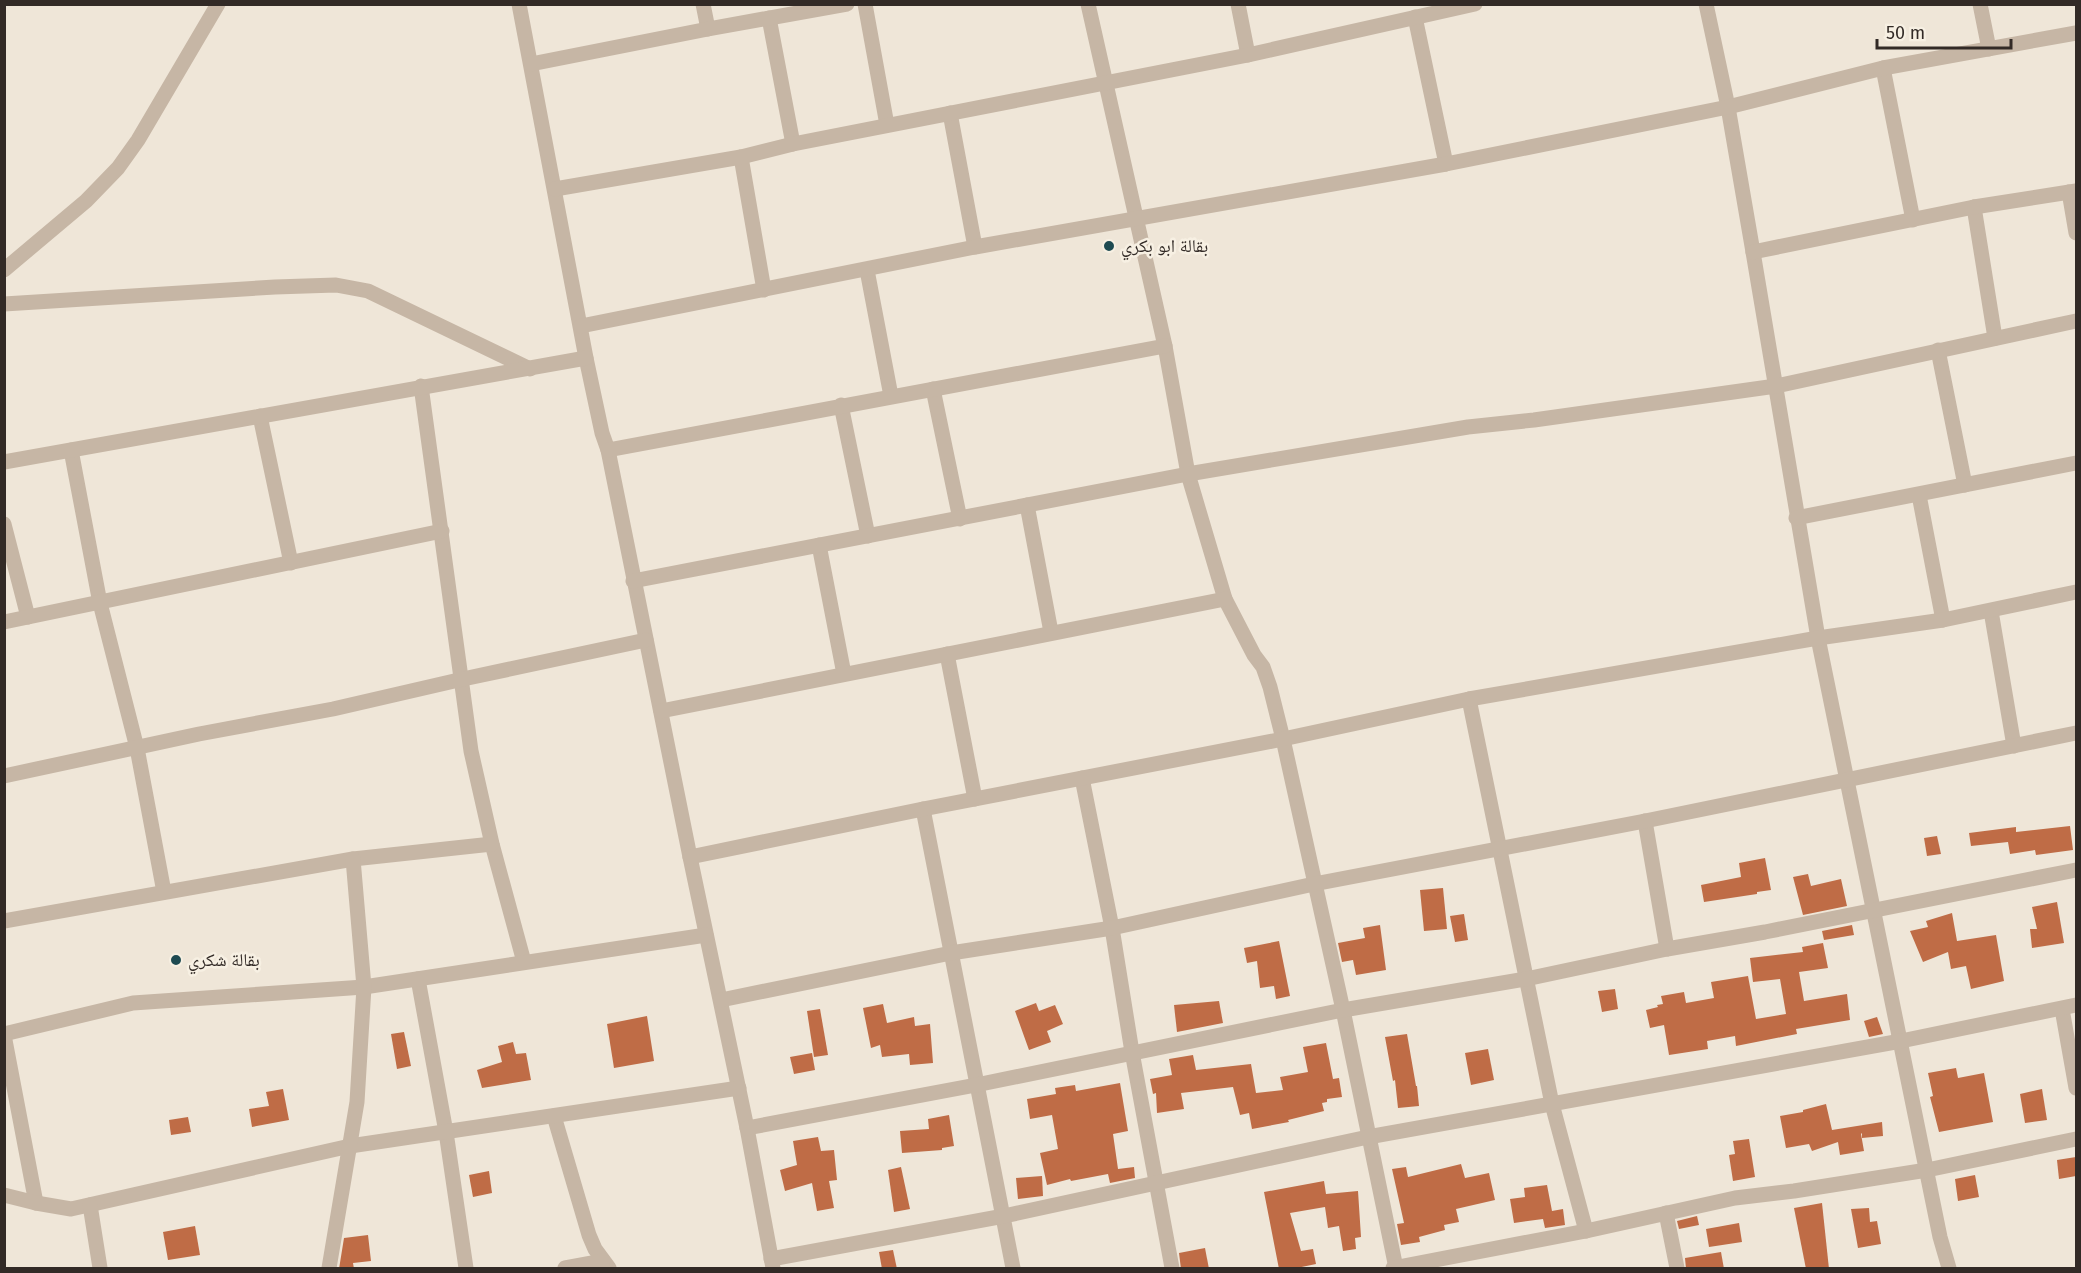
<svg xmlns="http://www.w3.org/2000/svg" width="2081" height="1273" font-family="'Fira Sans','Noto Naskh Arabic',sans-serif">
  <style>
    .building { fill: #bf6c46 }
    .lines { fill: none; stroke-linecap: round; stroke-linejoin: round }
    .minor { stroke: #c6b6a5; stroke-width: 15 }
    .poi-dot { fill: #1e4a51; stroke: #f7f0e3; stroke-width: 2 }
    .labels { text-anchor: middle; stroke-width: 5; stroke-linejoin: round; paint-order: stroke }
    .poi-label { font-size: 18px; fill: #322a26; stroke: #f7f0e3; text-anchor: start }
  </style>
  <rect width="100%" height="100%" fill="#efe6d8"/>
  <!-- building -->
  <g class="building">
    <path d="M 2070,826 L 2073,850 L 2036,855 L 2035,850 L 2010,854 L 2008,842 L 1971,846 L 1969,833 L 2016,827 L 2016,832 Z"/>
    <path d="M 1937,836 L 1941,854 L 1927,856 L 1924,838 Z"/>
    <path d="M 1765,858 L 1771,890 L 1757,892 L 1757,894 L 1704,902 L 1701,885 L 1741,877 L 1739,863 Z"/>
    <path d="M 1808,874 L 1811,886 L 1841,879 L 1847,906 L 1803,915 L 1793,877 Z"/>
    <path d="M 1443,888 L 1447,929 L 1424,931 L 1420,890 Z"/>
    <path d="M 2057,902 L 2064,943 L 2032,948 L 2030,929 L 2037,929 L 2032,907 Z"/>
    <path d="M 1952,913 L 1957,941 L 1996,935 L 2004,981 L 1971,989 L 1966,966 L 1951,969 L 1948,952 L 1923,962 L 1910,931 L 1928,927 L 1926,921 Z"/>
    <path d="M 1464,914 L 1468,940 L 1455,942 L 1450,916 Z"/>
    <path d="M 1380,925 L 1386,970 L 1356,975 L 1353,960 L 1342,962 L 1338,943 L 1365,938 L 1363,928 Z"/>
    <path d="M 1852,925 L 1854,935 L 1824,940 L 1822,931 Z"/>
    <path d="M 1279,941 L 1290,996 L 1276,999 L 1274,986 L 1260,988 L 1257,961 L 1247,963 L 1244,948 Z"/>
    <path d="M 1823,943 L 1828,968 L 1799,972 L 1804,1001 L 1847,994 L 1850,1020 L 1796,1029 L 1797,1034 L 1736,1046 L 1735,1036 L 1707,1041 L 1708,1049 L 1669,1055 L 1664,1025 L 1650,1028 L 1646,1010 L 1658,1007 L 1657,1005 L 1663,1004 L 1661,996 L 1684,992 L 1686,1003 L 1714,998 L 1711,982 L 1748,976 L 1756,1019 L 1786,1014 L 1780,979 L 1753,982 L 1750,958 L 1803,952 L 1802,947 Z"/>
    <path d="M 1615,989 L 1618,1009 L 1602,1012 L 1598,991 Z"/>
    <path d="M 1219,1001 L 1223,1023 L 1177,1032 L 1174,1005 Z"/>
    <path d="M 1036,1003 L 1039,1011 L 1055,1005 L 1063,1024 L 1047,1031 L 1051,1042 L 1029,1050 L 1015,1011 Z"/>
    <path d="M 883,1004 L 887,1023 L 914,1017 L 915,1026 L 930,1024 L 933,1063 L 910,1065 L 909,1054 L 882,1057 L 880,1045 L 871,1048 L 863,1008 Z"/>
    <path d="M 820,1009 L 828,1055 L 814,1057 L 807,1011 Z"/>
    <path d="M 647,1016 L 654,1061 L 614,1068 L 607,1024 Z"/>
    <path d="M 1877,1017 L 1883,1034 L 1869,1037 L 1864,1021 Z"/>
    <path d="M 404,1032 L 411,1066 L 397,1069 L 391,1034 Z"/>
    <path d="M 1407,1034 L 1416,1086 L 1417,1086 L 1419,1106 L 1398,1108 L 1395,1080 L 1393,1081 L 1385,1037 Z"/>
    <path d="M 513,1042 L 516,1054 L 526,1053 L 531,1080 L 482,1088 L 477,1070 L 502,1062 L 498,1046 Z"/>
    <path d="M 1326,1043 L 1333,1079 L 1339,1078 L 1342,1097 L 1327,1099 L 1327,1102 L 1322,1103 L 1324,1111 L 1288,1120 L 1289,1122 L 1252,1129 L 1249,1113 L 1240,1115 L 1233,1087 L 1181,1093 L 1184,1109 L 1157,1113 L 1156,1093 L 1153,1094 L 1150,1079 L 1172,1075 L 1169,1059 L 1193,1055 L 1196,1070 L 1251,1064 L 1256,1093 L 1283,1090 L 1280,1077 L 1308,1072 L 1303,1047 Z"/>
    <path d="M 1488,1049 L 1494,1080 L 1471,1085 L 1465,1053 Z"/>
    <path d="M 812,1053 L 815,1070 L 794,1074 L 790,1057 Z"/>
    <path d="M 1956,1068 L 1958,1078 L 1984,1073 L 1993,1122 L 1939,1132 L 1930,1097 L 1933,1096 L 1928,1073 Z"/>
    <path d="M 1120,1083 L 1128,1131 L 1113,1134 L 1118,1169 L 1134,1167 L 1135,1178 L 1110,1183 L 1108,1174 L 1071,1181 L 1070,1179 L 1047,1185 L 1040,1153 L 1058,1149 L 1052,1115 L 1030,1119 L 1027,1099 L 1056,1094 L 1055,1088 L 1075,1085 L 1076,1091 Z"/>
    <path d="M 283,1089 L 289,1120 L 252,1127 L 249,1109 L 269,1106 L 266,1092 Z"/>
    <path d="M 2042,1089 L 2047,1120 L 2025,1123 L 2020,1094 Z"/>
    <path d="M 1826,1104 L 1832,1130 L 1882,1122 L 1883,1136 L 1862,1138 L 1862,1133 L 1861,1134 L 1864,1151 L 1840,1155 L 1838,1142 L 1812,1151 L 1809,1144 L 1786,1148 L 1780,1116 L 1803,1112 L 1803,1110 Z"/>
    <path d="M 949,1115 L 954,1146 L 942,1148 L 942,1150 L 902,1153 L 900,1131 L 929,1129 L 928,1119 Z"/>
    <path d="M 188,1117 L 191,1132 L 171,1135 L 169,1120 Z"/>
    <path d="M 818,1137 L 821,1151 L 834,1150 L 837,1180 L 829,1181 L 834,1208 L 817,1211 L 812,1183 L 785,1191 L 780,1170 L 797,1165 L 793,1141 Z"/>
    <path d="M 1749,1139 L 1755,1177 L 1733,1181 L 1729,1155 L 1735,1154 L 1733,1141 Z"/>
    <path d="M 2076,1157 L 2076,1176 L 2059,1179 L 2057,1160 Z"/>
    <path d="M 1461,1164 L 1465,1178 L 1489,1173 L 1495,1200 L 1456,1209 L 1459,1222 L 1444,1225 L 1445,1230 L 1419,1237 L 1420,1242 L 1401,1245 L 1397,1224 L 1404,1223 L 1392,1169 L 1406,1167 L 1408,1177 Z"/>
    <path d="M 901,1167 L 910,1209 L 894,1212 L 888,1170 Z"/>
    <path d="M 489,1171 L 492,1193 L 473,1197 L 469,1175 Z"/>
    <path d="M 1975,1175 L 1979,1197 L 1958,1201 L 1955,1179 Z"/>
    <path d="M 1042,1176 L 1043,1196 L 1018,1199 L 1016,1178 Z"/>
    <path d="M 1324,1181 L 1326,1194 L 1358,1191 L 1361,1237 L 1355,1238 L 1356,1249 L 1343,1251 L 1339,1226 L 1328,1228 L 1325,1207 L 1290,1213 L 1301,1251 L 1313,1249 L 1316,1264 L 1292,1269 L 1279,1269 L 1264,1192 Z"/>
    <path d="M 1547,1185 L 1552,1211 L 1563,1209 L 1565,1225 L 1545,1228 L 1543,1219 L 1514,1223 L 1510,1199 L 1525,1197 L 1524,1188 Z"/>
    <path d="M 1822,1203 L 1829,1269 L 1806,1269 L 1794,1208 Z"/>
    <path d="M 1869,1208 L 1870,1222 L 1877,1221 L 1881,1244 L 1858,1248 L 1851,1209 Z"/>
    <path d="M 1697,1216 L 1699,1225 L 1679,1229 L 1677,1221 Z"/>
    <path d="M 1739,1223 L 1742,1242 L 1709,1247 L 1706,1229 Z"/>
    <path d="M 195,1226 L 200,1255 L 168,1260 L 163,1232 Z"/>
    <path d="M 368,1235 L 371,1261 L 353,1263 L 354,1269 L 339,1269 L 344,1238 Z"/>
    <path d="M 1205,1248 L 1209,1269 L 1181,1269 L 1179,1253 Z"/>
    <path d="M 893,1250 L 897,1269 L 882,1269 L 879,1252 Z"/>
    <path d="M 1721,1252 L 1724,1269 L 1686,1269 L 1685,1258 Z"/>
  </g>
  <g class="lines">
    <!-- minor -->
    <g class="minor">
      <path d="M 519,4 L 586,358 L 602,433 L 608,450 L 690,857 L 747,1128 L 773,1268"/>
      <path d="M 703,4 L 708,29"/>
      <path d="M 865,4 L 887,125"/>
      <path d="M 1088,4 L 1165,346 L 1188,474 L 1225,599 L 1254,655 L 1263,667 L 1270,687 L 1283,739 L 1343,1010 L 1396,1268"/>
      <path d="M 1238,4 L 1248,55"/>
      <path d="M 1706,4 L 1728,107 L 1753,252 L 1818,638 L 1940,1237 L 1949,1268"/>
      <path d="M 1980,4 L 1989,49"/>
      <path d="M 1415,17 L 1446,164"/>
      <path d="M 769,18 L 793,144"/>
      <path d="M 531,64 L 708,29 L 847,4"/>
      <path d="M 1883,68 L 1913,220"/>
      <path d="M 950,113 L 975,247"/>
      <path d="M 741,157 L 764,290"/>
      <path d="M 555,189 L 741,157 L 793,144 L 1248,55 L 1475,4"/>
      <path d="M 2069,192 L 2076,233"/>
      <path d="M 1974,207 L 1995,338"/>
      <path d="M 1753,252 L 1974,207 L 2076,191"/>
      <path d="M 4,270 L 86,201 L 118,168 L 138,140 L 218,4"/>
      <path d="M 867,270 L 891,396"/>
      <path d="M 4,304 L 275,287 L 336,285 L 368,291 L 530,369"/>
      <path d="M 581,326 L 975,247 L 1446,164 L 1728,107 L 1883,68 L 2076,33"/>
      <path d="M 1938,350 L 1965,485"/>
      <path d="M 421,386 L 471,751 L 492,844 L 524,962"/>
      <path d="M 933,389 L 960,519"/>
      <path d="M 841,405 L 868,536"/>
      <path d="M 260,416 L 291,563"/>
      <path d="M 71,450 L 100,603 L 137,748 L 164,892"/>
      <path d="M 608,450 L 1165,346"/>
      <path d="M 4,462 L 586,358"/>
      <path d="M 1919,495 L 1943,620"/>
      <path d="M 1027,505 L 1051,632"/>
      <path d="M 1796,518 L 2076,463"/>
      <path d="M 4,524 L 28,617"/>
      <path d="M 819,545 L 844,674"/>
      <path d="M 633,581 L 1188,474 L 1468,427 L 1534,420 L 1776,386 L 2076,321"/>
      <path d="M 1991,611 L 2014,746"/>
      <path d="M 4,622 L 442,531"/>
      <path d="M 947,654 L 975,799"/>
      <path d="M 1469,699 L 1552,1104 L 1586,1231"/>
      <path d="M 661,711 L 1225,599"/>
      <path d="M 4,776 L 199,734 L 333,709 L 463,679 L 646,640"/>
      <path d="M 1082,778 L 1112,928 L 1132,1052 L 1172,1268"/>
      <path d="M 923,809 L 1013,1268"/>
      <path d="M 1645,821 L 1667,949"/>
      <path d="M 690,857 L 923,809 L 1283,739 L 1469,699 L 1818,638 L 1943,620 L 2076,592"/>
      <path d="M 4,921 L 353,859 L 492,844"/>
      <path d="M 418,979 L 446,1132 L 466,1268"/>
      <path d="M 721,1000 L 951,953 L 1112,928 L 1314,884 L 1645,821 L 2076,733"/>
      <path d="M 2062,1009 L 2076,1088"/>
      <path d="M 4,1034 L 133,1003 L 364,987 L 706,935"/>
      <path d="M 4,1035 L 36,1203"/>
      <path d="M 554,1116 L 589,1235 L 595,1249 L 609,1268"/>
      <path d="M 747,1128 L 976,1085 L 1343,1010 L 1526,979 L 1667,949 L 1765,932 L 2076,870"/>
      <path d="M 4,1195 L 36,1203 L 71,1209 L 350,1146 L 739,1088"/>
      <path d="M 90,1205 L 100,1268"/>
      <path d="M 1666,1213 L 1677,1268"/>
      <path d="M 771,1259 L 1004,1216 L 1368,1137 L 1901,1041 L 2076,1005"/>
      <path d="M 329,1268 L 357,1102 L 364,987 L 353,859"/>
      <path d="M 565,1268 L 603,1261"/>
      <path d="M 1393,1268 L 1586,1231 L 1735,1198 L 1794,1191 L 1927,1170 L 2076,1139"/>
    </g>
  </g>
  <!-- markers -->
  <g class="poi-dot">
    <circle cx="1109" cy="246" r="6"/>
    <circle cx="176" cy="960" r="6"/>
  </g>
  <g class="labels">
    <!-- poi labels -->
    <g class="poi-label">
      <text x="1121" y="252">بقالة ابو بكري</text>
      <text x="188" y="966">بقالة شكري</text>
    </g>
  </g>
  <!-- border -->
  <rect width="2081" height="1273" fill="none" stroke="#322a26" stroke-width="12"/>
  <!-- scale -->
  <path d="M1877 39v9h134v-9" fill="none" stroke="#322a26" stroke-width="3"/>
  <text x="1886" y="39" font-size="18" fill="#322a26" stroke="#f7f0e3" stroke-width="4.5" paint-order="stroke">50 m</text>
</svg>
